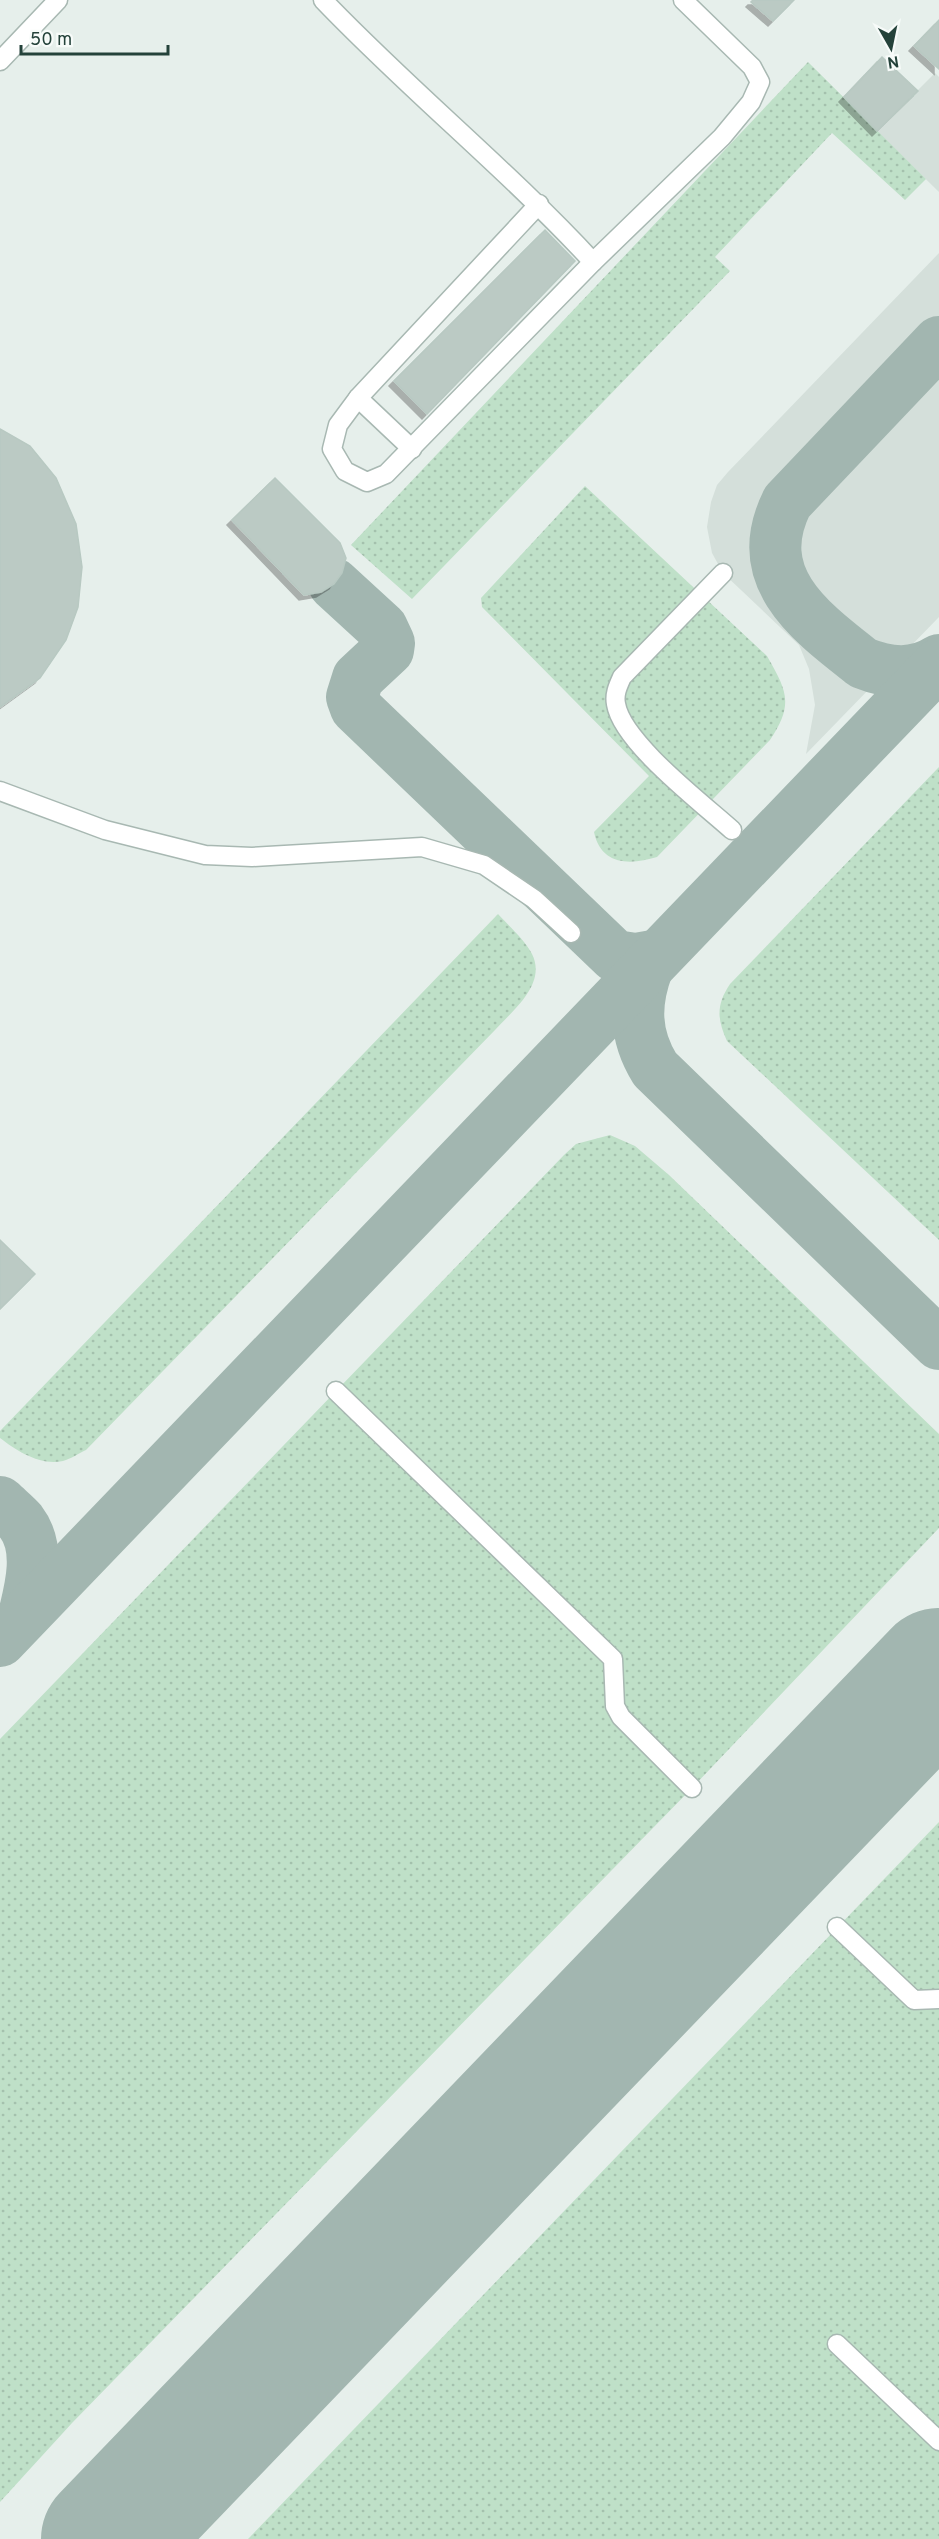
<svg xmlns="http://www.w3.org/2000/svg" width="939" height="2539" font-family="Overpass,sans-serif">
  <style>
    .built { fill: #d4dfda }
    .grass { fill: url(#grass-dots) }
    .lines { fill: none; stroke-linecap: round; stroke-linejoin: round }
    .taxiway { stroke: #a2b6b0; stroke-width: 52 }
    .runway { stroke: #a2b6b0; stroke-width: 132 }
    .building { fill: #bbcac4; stroke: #b8c9c2; stroke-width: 1.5; filter: url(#shadow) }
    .minor-casing { stroke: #a8b8b2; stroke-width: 21 }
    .minor { stroke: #fff; stroke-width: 18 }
  </style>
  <defs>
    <pattern id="grass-dots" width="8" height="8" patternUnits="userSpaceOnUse" patternTransform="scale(1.5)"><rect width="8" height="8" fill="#bfe0c8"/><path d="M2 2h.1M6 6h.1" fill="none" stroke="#a4c1ad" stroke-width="1.8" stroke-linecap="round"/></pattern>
    <filter id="shadow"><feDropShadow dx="-5" dy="5" stdDeviation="0" flood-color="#0004"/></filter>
  </defs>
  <rect width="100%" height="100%" fill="#e6efeb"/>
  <!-- built -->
  <g class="built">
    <path d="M 935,73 L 939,77 L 939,192 L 877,131 Z"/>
    <path d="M 939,253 L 939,617 L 806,754 L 815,705 L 809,669 L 799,645 L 723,573 L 712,553 L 707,527 L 711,502 L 717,485 L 728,472 Z"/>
  </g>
  <!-- grass -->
  <g class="grass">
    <path d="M 808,62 L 926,179 L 905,200 L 832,133 L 715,257 L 730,271 L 412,599 L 351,545 Z"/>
    <path d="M 585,486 L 767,656 C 787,691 794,704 770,740 L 657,857 C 631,865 601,866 594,832 L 649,776 L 482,607 L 481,598 Z"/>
    <path d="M 939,767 L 939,1240 L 727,1041 C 717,1019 716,1005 730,984 Z"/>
    <path d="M 498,914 C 509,926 525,940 532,954 C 547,984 513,1010 495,1030 L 86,1450 C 79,1453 71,1459 63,1461 C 40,1466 17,1451 0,1438 L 0,1431 Z"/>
    <path d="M 610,1135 L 635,1146 L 669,1175 L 939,1434 L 939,1528 L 692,1788 L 72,2423 L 0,2502 L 0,1739 L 564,1155 L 576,1144 Z"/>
    <path d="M 939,1822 L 939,2539 L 248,2539 Z"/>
  </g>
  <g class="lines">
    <!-- taxiway -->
    <g class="taxiway">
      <path d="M 939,342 L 787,502 C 750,577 808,620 863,663 C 888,673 915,676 939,660"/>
      <path d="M 334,584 L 382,628 L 389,643 L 388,650 L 358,678 L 352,697 L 356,708 L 615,956 L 635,959 L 658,955"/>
      <path d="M 648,966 C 634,1003 634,1035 655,1069 L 939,1344"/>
      <path d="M 0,1502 C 7,1509 15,1515 21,1522 C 41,1548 31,1587 24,1615"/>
      <path d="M 0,1641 L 939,664"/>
    </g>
    <!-- runway -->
    <path class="runway" d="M 107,2539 L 939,1674"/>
  </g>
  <!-- building -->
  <g class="building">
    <path d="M 753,0 L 794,0 L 773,21 L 751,2 Z"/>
    <path d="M 939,20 L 939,69 L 914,46 Z"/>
    <path d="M 882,57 L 918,91 L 877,131 L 844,97 Z"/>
    <path d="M 545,230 L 575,261 L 427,414 L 394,381 Z"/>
    <path d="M 0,429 L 30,446 L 56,478 L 76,524 L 82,567 L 78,607 L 66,640 L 40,678 L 0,707 Z"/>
    <path d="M 275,478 L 340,543 L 346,558 L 342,573 L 334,584 L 321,592 L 304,595 L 232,520 Z"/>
    <path d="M 0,1240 L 35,1274 L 0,1309 Z"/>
  </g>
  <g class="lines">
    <!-- minor casing -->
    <g class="minor-casing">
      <g id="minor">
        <path d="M 323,0 C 410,91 508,170 593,262"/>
        <path d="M 0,61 L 58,0"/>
        <path d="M 539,204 L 358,398 L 338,425 L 332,449 L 345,471 L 367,482 L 386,474 L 593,262 L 722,137 L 751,102 L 760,82 L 752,67 L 683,0"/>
        <path d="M 358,398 L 412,449"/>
        <path d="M 723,573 L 622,677 C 618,686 614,694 616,704 C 622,742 702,803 732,830"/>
        <path d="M 0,791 L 105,830 L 205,855 L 252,857 L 422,847 L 484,865 L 534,899 L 571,933"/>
        <path d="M 336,1391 L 613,1659 L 615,1706 L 621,1717 L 692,1788"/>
        <path d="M 837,1927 L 914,2000 L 939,1999"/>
        <path d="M 837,2344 L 939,2441"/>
      </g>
    </g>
    <!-- minor -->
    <use href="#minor" class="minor"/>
  </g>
  <!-- north arrow -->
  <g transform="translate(891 48) rotate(171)" stroke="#f7fbf9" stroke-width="4.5" paint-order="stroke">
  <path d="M0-4.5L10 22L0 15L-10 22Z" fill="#24423a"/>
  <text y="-9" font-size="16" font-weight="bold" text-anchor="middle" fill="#24423a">N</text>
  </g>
  <!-- scale -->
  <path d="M21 45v9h147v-9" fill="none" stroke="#24423a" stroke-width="3"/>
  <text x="30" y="45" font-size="18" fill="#24423a" stroke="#f7fbf9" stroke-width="4.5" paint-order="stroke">50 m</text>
</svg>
